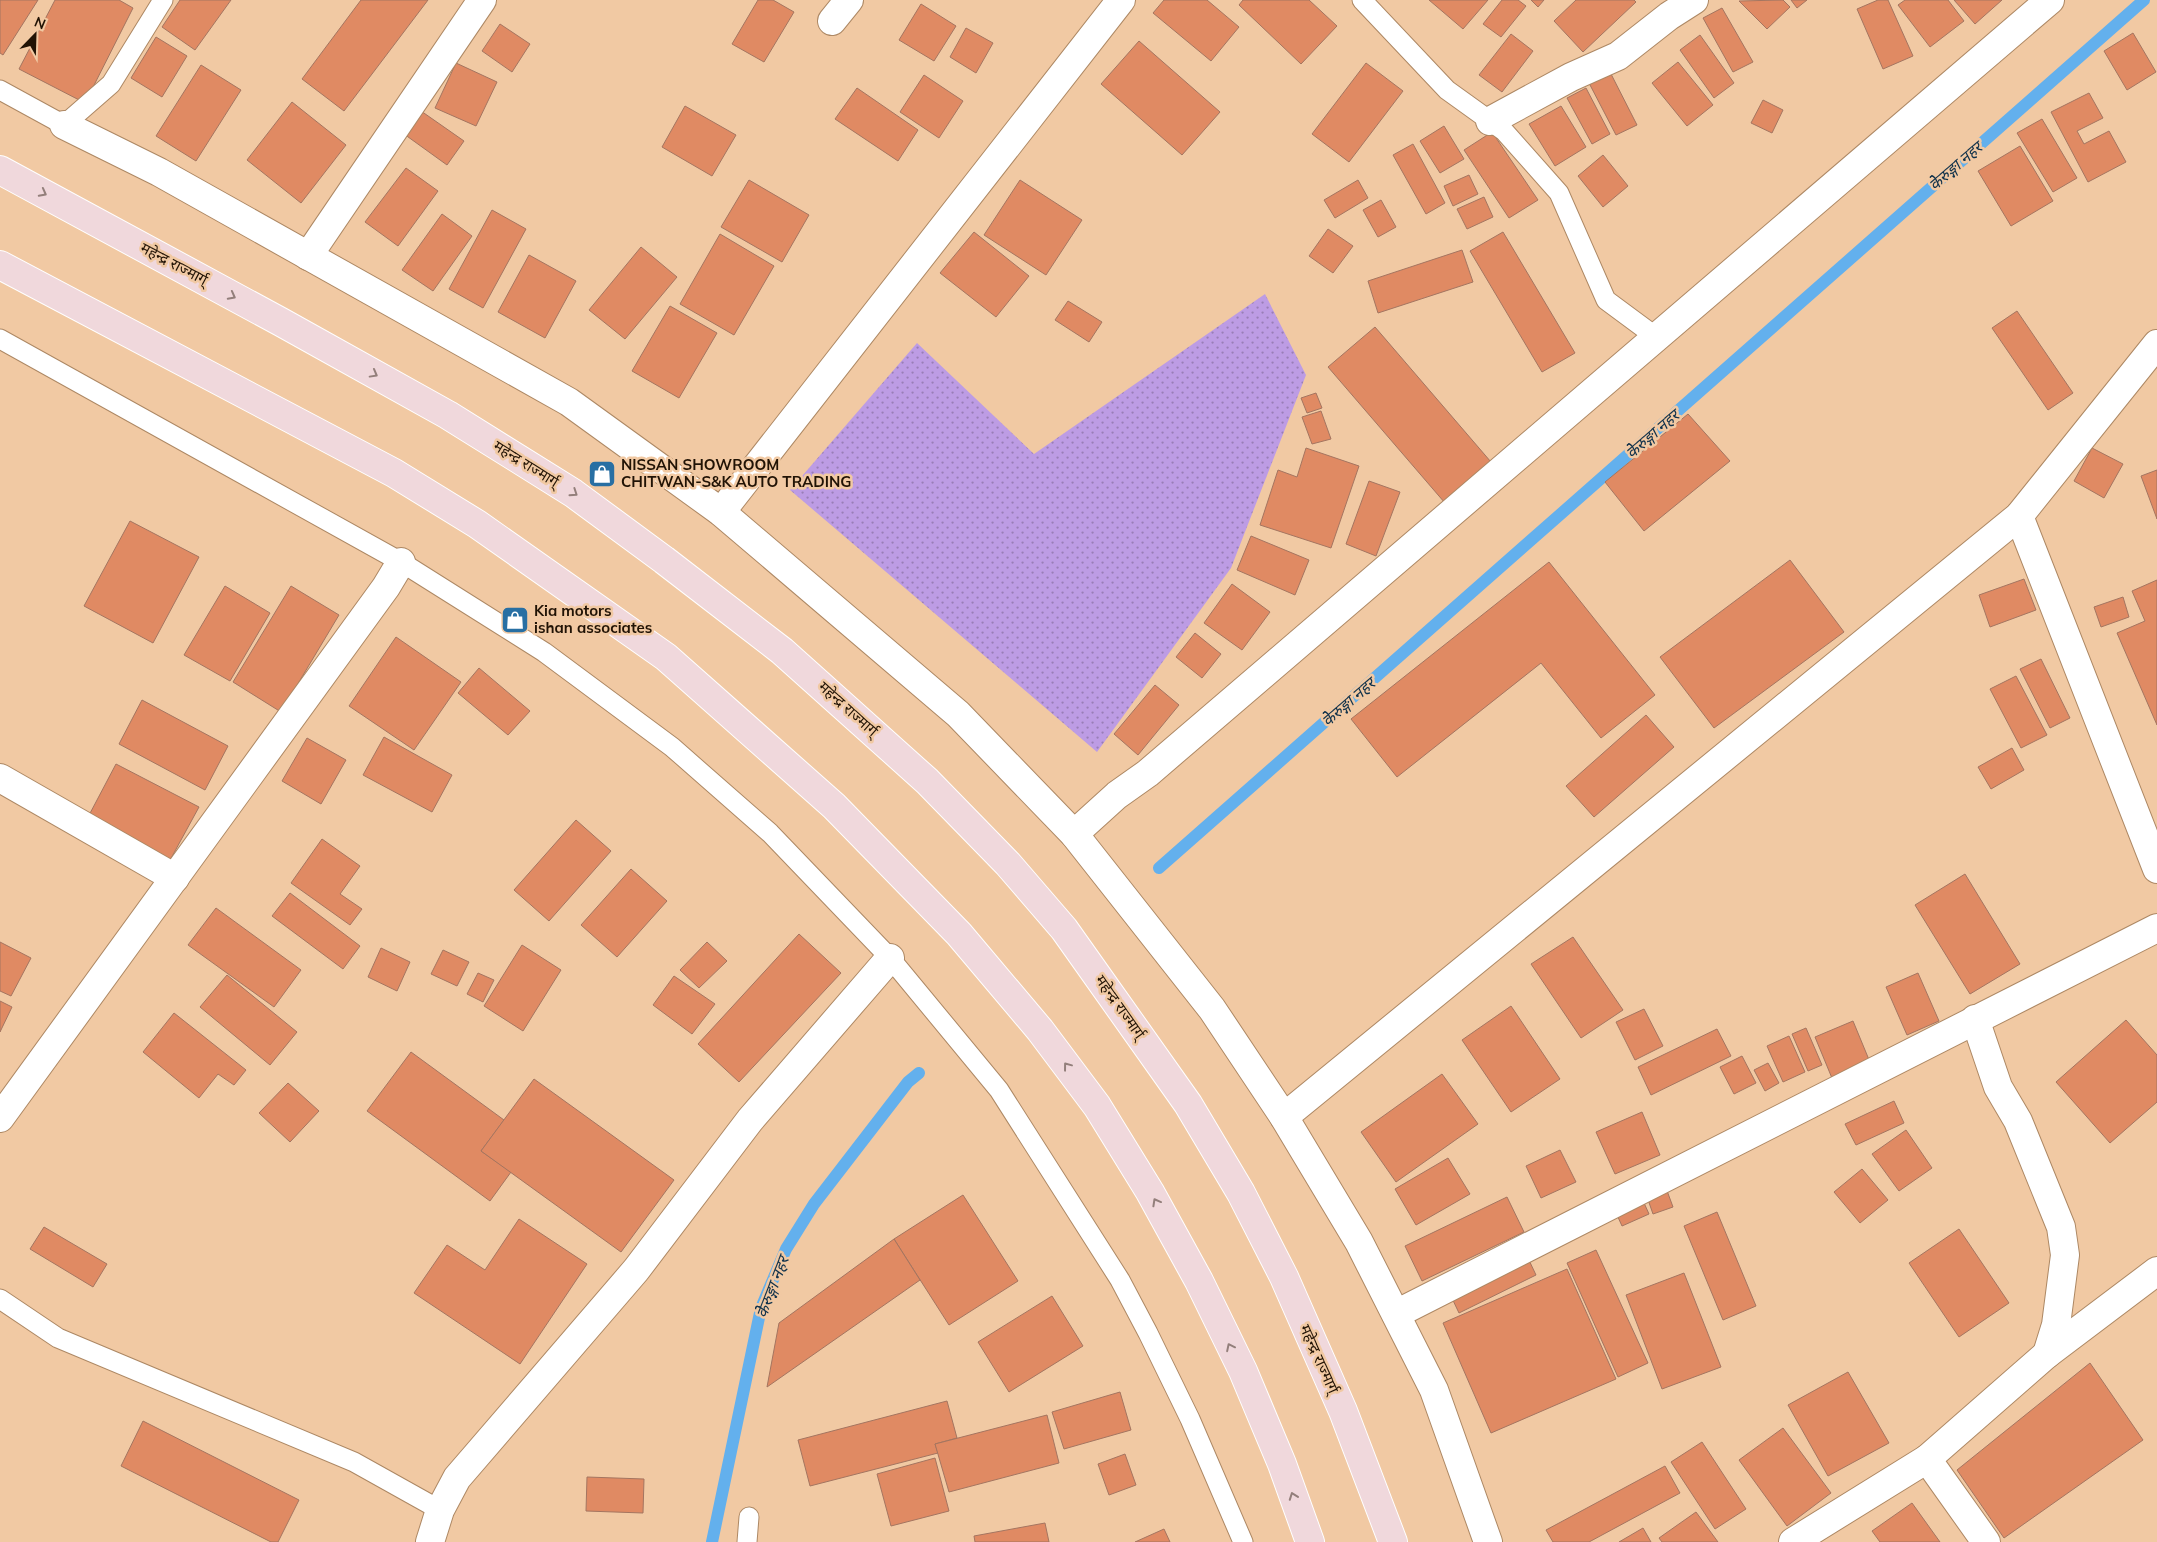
<svg xmlns="http://www.w3.org/2000/svg" width="2157" height="1542" font-family="Mulish,'Noto Sans Devanagari',sans-serif">
  <style>
    .grass { fill: url(#grass-dots) }
    .lines { fill: none; stroke-linecap: round; stroke-linejoin: round }
    .stream { stroke: #63b0ed; stroke-width: 12 }
    .building { fill: #e08a63; stroke: #a47560 }
    .service-casing { stroke: #ad8864; stroke-width: 21 }
    .minor-casing { stroke: #ad8864; stroke-width: 30 }
    .trunk-casing { stroke: #fff; stroke-width: 30 }
    .service { stroke: #fff; stroke-width: 19 }
    .minor { stroke: #fff; stroke-width: 28 }
    .trunk { stroke: #f0d8dc; stroke-width: 28 }
    .oneway { stroke: #937f7b }
    .labels { text-anchor: middle; stroke-width: 5; stroke-linejoin: round; paint-order: stroke }
    .street-label { font-size: 15px; fill: #211305; stroke: #f1c9a3 }
    .poi-label { font-size: 15px; font-weight: bold; fill: #211305; stroke: #f1c9a3; text-anchor: start }
    .water-label { font-size: 16px; font-style: italic; fill: #11324b; stroke: #f1c9a3 }
  </style>
  <defs>
    <pattern id="grass-dots" width="8" height="8" patternUnits="userSpaceOnUse" patternTransform="scale(1.25)"><rect width="8" height="8" fill="#bd9ce4"/><path d="M2 2h.1M6 6h.1" fill="none" stroke="#997eb7" stroke-width="1.8" stroke-linecap="round"/></pattern>
  </defs>
  <rect width="100%" height="100%" fill="#f1c9a3"/>
  <!-- grass -->
  <path class="grass" d="M 1265,294 L 1306,375 L 1231,568 L 1097,752 L 790,490 L 917,343 L 1034,454 Z"/>
  <g class="lines">
    <!-- stream -->
    <g class="stream">
      <path d="M 1159,868 L 2144,0"/>
      <path d="M 712,1542 L 761,1308 L 786,1249 L 814,1204 L 908,1082 L 919,1073"/>
    </g>
  </g>
  <!-- building -->
  <g class="building">
    <path d="M 0,0 L 38,0 L 3,55 L 0,53 Z"/>
    <path d="M 55,0 L 119,0 L 133,8 L 85,103 L 19,69 Z"/>
    <path d="M 180,0 L 231,0 L 195,50 L 162,27 Z"/>
    <path d="M 361,0 L 428,0 L 344,111 L 302,79 Z"/>
    <path d="M 758,0 L 773,0 L 794,12 L 764,62 L 732,44 Z"/>
    <path d="M 1164,0 L 1207,0 L 1239,27 L 1211,61 L 1153,13 Z"/>
    <path d="M 1243,0 L 1309,0 L 1337,26 L 1301,64 L 1239,5 Z"/>
    <path d="M 1429,0 L 1488,0 L 1463,29 Z"/>
    <path d="M 1502,0 L 1518,0 L 1526,6 L 1501,37 L 1483,24 Z"/>
    <path d="M 1531,0 L 1544,0 L 1538,7 Z"/>
    <path d="M 1576,0 L 1634,0 L 1636,2 L 1583,52 L 1554,21 Z"/>
    <path d="M 1783,0 L 1790,7 L 1767,29 L 1739,1 Z"/>
    <path d="M 1791,0 L 1807,0 L 1797,8 Z"/>
    <path d="M 1878,0 L 1888,0 L 1913,56 L 1883,69 L 1857,9 Z"/>
    <path d="M 1905,0 L 1948,0 L 1964,21 L 1930,47 L 1898,5 Z"/>
    <path d="M 1954,0 L 2002,0 L 1975,24 Z"/>
    <path d="M 921,4 L 956,26 L 934,61 L 899,40 Z"/>
    <path d="M 1722,8 L 1753,62 L 1733,72 L 1703,18 Z"/>
    <path d="M 500,24 L 530,44 L 512,72 L 482,51 Z"/>
    <path d="M 966,28 L 993,43 L 976,73 L 950,57 Z"/>
    <path d="M 2133,33 L 2156,72 L 2127,90 L 2104,51 Z"/>
    <path d="M 1511,34 L 1533,51 L 1502,92 L 1479,75 Z"/>
    <path d="M 1700,35 L 1734,83 L 1714,98 L 1680,50 Z"/>
    <path d="M 156,37 L 187,56 L 162,97 L 131,78 Z"/>
    <path d="M 1139,41 L 1220,112 L 1182,155 L 1101,84 Z"/>
    <path d="M 1678,62 L 1713,105 L 1687,126 L 1652,83 Z"/>
    <path d="M 456,63 L 497,82 L 476,126 L 435,108 Z"/>
    <path d="M 1366,63 L 1403,91 L 1349,162 L 1312,134 Z"/>
    <path d="M 201,65 L 241,90 L 196,161 L 156,136 Z"/>
    <path d="M 1610,72 L 1637,125 L 1616,135 L 1589,83 Z"/>
    <path d="M 924,75 L 963,101 L 939,138 L 900,112 Z"/>
    <path d="M 857,88 L 918,130 L 898,161 L 835,119 Z"/>
    <path d="M 1586,88 L 1610,134 L 1592,144 L 1567,98 Z"/>
    <path d="M 2089,93 L 2103,118 L 2077,131 L 2084,144 L 2109,131 L 2126,162 L 2088,182 L 2051,112 Z"/>
    <path d="M 1763,100 L 1783,110 L 1772,133 L 1751,123 Z"/>
    <path d="M 292,102 L 346,145 L 301,203 L 247,160 Z"/>
    <path d="M 685,106 L 736,135 L 712,176 L 662,147 Z"/>
    <path d="M 1561,106 L 1586,147 L 1555,166 L 1529,124 Z"/>
    <path d="M 421,111 L 464,141 L 447,165 L 404,134 Z"/>
    <path d="M 2042,119 L 2077,178 L 2053,192 L 2017,133 Z"/>
    <path d="M 1444,126 L 1464,159 L 1440,173 L 1420,141 Z"/>
    <path d="M 1492,132 L 1538,200 L 1509,218 L 1464,150 Z"/>
    <path d="M 1413,144 L 1445,203 L 1426,214 L 1393,155 Z"/>
    <path d="M 2020,146 L 2053,201 L 2011,226 L 1978,171 Z"/>
    <path d="M 1603,155 L 1628,186 L 1603,207 L 1578,176 Z"/>
    <path d="M 406,168 L 438,191 L 398,246 L 365,222 Z"/>
    <path d="M 1469,175 L 1478,194 L 1453,206 L 1444,186 Z"/>
    <path d="M 749,180 L 809,215 L 782,262 L 721,227 Z"/>
    <path d="M 1020,180 L 1082,220 L 1046,275 L 984,235 Z"/>
    <path d="M 1358,180 L 1368,198 L 1335,218 L 1324,200 Z"/>
    <path d="M 1484,197 L 1493,217 L 1467,229 L 1457,209 Z"/>
    <path d="M 1381,200 L 1396,227 L 1378,237 L 1363,210 Z"/>
    <path d="M 492,210 L 526,229 L 483,308 L 449,289 Z"/>
    <path d="M 442,214 L 472,236 L 433,291 L 402,270 Z"/>
    <path d="M 1328,229 L 1353,246 L 1333,273 L 1309,256 Z"/>
    <path d="M 974,232 L 1029,276 L 996,317 L 940,273 Z"/>
    <path d="M 1503,232 L 1575,353 L 1542,372 L 1470,251 Z"/>
    <path d="M 720,234 L 774,266 L 734,335 L 680,304 Z"/>
    <path d="M 641,247 L 677,277 L 625,339 L 589,310 Z"/>
    <path d="M 1462,250 L 1473,282 L 1378,313 L 1368,281 Z"/>
    <path d="M 529,255 L 576,281 L 545,338 L 498,312 Z"/>
    <path d="M 1068,301 L 1102,322 L 1089,342 L 1055,320 Z"/>
    <path d="M 670,306 L 717,333 L 679,398 L 632,371 Z"/>
    <path d="M 2017,311 L 2073,393 L 2048,410 L 1992,328 Z"/>
    <path d="M 1375,327 L 1491,462 L 1445,503 L 1328,367 Z"/>
    <path d="M 1316,393 L 1322,408 L 1307,413 L 1301,398 Z"/>
    <path d="M 1321,411 L 1331,439 L 1312,444 L 1302,417 Z"/>
    <path d="M 1688,414 L 1730,461 L 1644,531 L 1605,482 Z"/>
    <path d="M 1306,448 L 1359,466 L 1331,548 L 1260,525 L 1278,470 L 1297,477 Z"/>
    <path d="M 2092,448 L 2123,464 L 2104,498 L 2074,481 Z"/>
    <path d="M 2157,470 L 2157,519 L 2141,476 Z"/>
    <path d="M 1369,481 L 1400,492 L 1376,556 L 1346,544 Z"/>
    <path d="M 130,521 L 199,557 L 153,643 L 84,606 Z"/>
    <path d="M 1251,536 L 1309,560 L 1295,595 L 1237,570 Z"/>
    <path d="M 1790,560 L 1844,632 L 1714,728 L 1660,657 Z"/>
    <path d="M 1549,562 L 1655,695 L 1601,738 L 1541,663 L 1397,777 L 1351,719 Z"/>
    <path d="M 2024,579 L 2036,610 L 1990,627 L 1979,595 Z"/>
    <path d="M 2157,580 L 2157,725 L 2117,633 L 2145,621 L 2132,591 Z"/>
    <path d="M 1232,584 L 1270,612 L 1242,650 L 1204,623 Z"/>
    <path d="M 225,586 L 270,613 L 230,681 L 184,655 Z"/>
    <path d="M 291,586 L 339,615 L 281,712 L 233,682 Z"/>
    <path d="M 2123,597 L 2129,617 L 2101,627 L 2094,607 Z"/>
    <path d="M 1195,633 L 1221,654 L 1202,678 L 1176,657 Z"/>
    <path d="M 396,637 L 461,682 L 414,750 L 349,706 Z"/>
    <path d="M 2041,659 L 2070,718 L 2050,728 L 2020,669 Z"/>
    <path d="M 479,668 L 530,711 L 508,735 L 458,693 Z"/>
    <path d="M 2016,676 L 2047,735 L 2021,748 L 1990,689 Z"/>
    <path d="M 1155,685 L 1179,705 L 1138,755 L 1114,734 Z"/>
    <path d="M 142,700 L 228,746 L 205,790 L 119,744 Z"/>
    <path d="M 1646,715 L 1674,747 L 1594,817 L 1566,786 Z"/>
    <path d="M 384,737 L 452,775 L 432,812 L 363,775 Z"/>
    <path d="M 307,738 L 346,760 L 321,804 L 282,781 Z"/>
    <path d="M 2012,748 L 2024,770 L 1991,789 L 1978,767 Z"/>
    <path d="M 116,764 L 199,807 L 169,862 L 87,819 Z"/>
    <path d="M 576,820 L 611,851 L 549,921 L 514,890 Z"/>
    <path d="M 322,839 L 360,866 L 340,894 L 362,909 L 350,925 L 291,883 Z"/>
    <path d="M 631,869 L 667,901 L 617,957 L 581,925 Z"/>
    <path d="M 1965,874 L 2020,964 L 1970,994 L 1915,905 Z"/>
    <path d="M 290,893 L 360,946 L 343,969 L 272,916 Z"/>
    <path d="M 216,908 L 301,970 L 274,1007 L 188,945 Z"/>
    <path d="M 799,934 L 841,973 L 739,1082 L 698,1044 Z"/>
    <path d="M 1573,937 L 1623,1010 L 1581,1038 L 1531,964 Z"/>
    <path d="M 0,942 L 31,958 L 11,996 L 0,991 Z"/>
    <path d="M 707,942 L 727,961 L 699,988 L 680,970 Z"/>
    <path d="M 522,945 L 561,970 L 523,1031 L 484,1006 Z"/>
    <path d="M 381,948 L 410,962 L 397,991 L 368,977 Z"/>
    <path d="M 443,950 L 469,962 L 457,986 L 431,974 Z"/>
    <path d="M 478,973 L 494,980 L 483,1002 L 467,994 Z"/>
    <path d="M 1918,973 L 1939,1021 L 1907,1035 L 1886,987 Z"/>
    <path d="M 227,975 L 297,1032 L 270,1065 L 200,1007 Z"/>
    <path d="M 674,976 L 715,1004 L 692,1034 L 653,1005 Z"/>
    <path d="M 0,1001 L 12,1007 L 0,1032 Z"/>
    <path d="M 1511,1006 L 1560,1079 L 1511,1112 L 1462,1040 Z"/>
    <path d="M 1644,1009 L 1663,1046 L 1635,1060 L 1616,1022 Z"/>
    <path d="M 174,1013 L 246,1070 L 234,1085 L 218,1074 L 199,1098 L 143,1052 Z"/>
    <path d="M 2126,1020 L 2157,1055 L 2157,1102 L 2110,1143 L 2056,1082 Z"/>
    <path d="M 1853,1021 L 1872,1067 L 1834,1083 L 1815,1037 Z"/>
    <path d="M 1806,1028 L 1822,1065 L 1808,1071 L 1792,1034 Z"/>
    <path d="M 1717,1029 L 1731,1056 L 1651,1095 L 1638,1067 Z"/>
    <path d="M 1789,1036 L 1805,1072 L 1783,1082 L 1767,1046 Z"/>
    <path d="M 411,1052 L 504,1120 L 481,1151 L 511,1172 L 490,1201 L 367,1111 Z"/>
    <path d="M 1742,1056 L 1756,1083 L 1734,1094 L 1720,1067 Z"/>
    <path d="M 1768,1063 L 1779,1083 L 1765,1091 L 1754,1070 Z"/>
    <path d="M 1442,1074 L 1478,1124 L 1396,1182 L 1361,1132 Z"/>
    <path d="M 534,1079 L 674,1180 L 621,1252 L 481,1151 Z"/>
    <path d="M 288,1083 L 319,1111 L 290,1142 L 259,1113 Z"/>
    <path d="M 1894,1101 L 1904,1123 L 1856,1145 L 1845,1124 Z"/>
    <path d="M 1642,1112 L 1660,1155 L 1615,1174 L 1596,1132 Z"/>
    <path d="M 1906,1130 L 1932,1168 L 1899,1191 L 1872,1154 Z"/>
    <path d="M 1560,1150 L 1576,1182 L 1541,1198 L 1526,1166 Z"/>
    <path d="M 1448,1158 L 1470,1194 L 1416,1225 L 1395,1189 Z"/>
    <path d="M 1862,1169 L 1888,1200 L 1860,1223 L 1834,1192 Z"/>
    <path d="M 1666,1188 L 1673,1207 L 1653,1214 L 1646,1194 Z"/>
    <path d="M 1640,1194 L 1649,1214 L 1622,1226 L 1613,1206 Z"/>
    <path d="M 963,1195 L 1018,1281 L 949,1325 L 894,1239 Z"/>
    <path d="M 1507,1197 L 1524,1232 L 1422,1281 L 1405,1246 Z"/>
    <path d="M 1717,1212 L 1756,1306 L 1723,1320 L 1684,1226 Z"/>
    <path d="M 519,1219 L 587,1264 L 520,1364 L 414,1293 L 447,1245 L 485,1270 Z"/>
    <path d="M 44,1227 L 107,1264 L 93,1287 L 30,1249 Z"/>
    <path d="M 1959,1229 L 2009,1303 L 1959,1337 L 1909,1263 Z"/>
    <path d="M 894,1239 L 920,1280 L 767,1387 L 779,1323 Z"/>
    <path d="M 1596,1250 L 1648,1363 L 1618,1377 L 1567,1263 Z"/>
    <path d="M 1527,1256 L 1536,1275 L 1459,1313 L 1450,1294 Z"/>
    <path d="M 1567,1269 L 1616,1379 L 1491,1433 L 1443,1323 Z"/>
    <path d="M 1684,1273 L 1721,1367 L 1662,1389 L 1626,1295 Z"/>
    <path d="M 1052,1296 L 1083,1346 L 1009,1392 L 978,1342 Z"/>
    <path d="M 2090,1363 L 2143,1440 L 2004,1538 L 1957,1470 Z"/>
    <path d="M 1848,1372 L 1889,1443 L 1828,1476 L 1788,1405 Z"/>
    <path d="M 1120,1392 L 1131,1430 L 1064,1449 L 1052,1412 Z"/>
    <path d="M 947,1401 L 957,1438 L 935,1444 L 938,1453 L 810,1486 L 798,1440 Z"/>
    <path d="M 1047,1415 L 1059,1463 L 949,1492 L 935,1444 Z"/>
    <path d="M 143,1421 L 299,1500 L 278,1542 L 271,1542 L 121,1466 Z"/>
    <path d="M 1783,1428 L 1831,1493 L 1787,1526 L 1739,1460 Z"/>
    <path d="M 1702,1442 L 1746,1509 L 1715,1529 L 1671,1462 Z"/>
    <path d="M 1125,1454 L 1136,1485 L 1109,1495 L 1098,1464 Z"/>
    <path d="M 935,1458 L 949,1511 L 891,1526 L 877,1474 Z"/>
    <path d="M 1665,1466 L 1680,1493 L 1589,1542 L 1553,1542 L 1546,1530 Z"/>
    <path d="M 587,1477 L 644,1479 L 643,1513 L 586,1511 Z"/>
    <path d="M 1912,1503 L 1940,1542 L 1880,1542 L 1872,1531 Z"/>
    <path d="M 1696,1512 L 1718,1542 L 1662,1542 L 1659,1538 Z"/>
    <path d="M 1045,1523 L 1049,1542 L 975,1542 L 974,1536 Z"/>
    <path d="M 1643,1528 L 1651,1542 L 1619,1542 Z"/>
    <path d="M 1164,1529 L 1170,1542 L 1135,1542 Z"/>
  </g>
  <g class="lines">
    <!-- service casing -->
    <g class="service-casing">
      <g id="service">
        <path d="M 1362,0 L 1447,90 L 1504,131 L 1559,193 L 1606,300 L 1656,337"/>
        <path d="M 0,90 L 64,125 L 111,84 L 163,0"/>
        <path d="M 0,339 L 401,562 L 544,652 L 672,747 L 770,833 L 890,958 L 999,1090 L 1120,1280 L 1148,1333 L 1190,1419 L 1243,1542"/>
        <path d="M 0,1299 L 58,1338 L 354,1462 L 440,1510"/>
        <path d="M 747,1542 L 749,1517"/>
      </g>
    </g>
    <!-- minor casing -->
    <g class="minor-casing">
      <g id="minor">
        <path d="M 832,21 L 849,0"/>
        <path d="M 1490,121 L 1571,77 L 1618,56 L 1669,16 L 1694,0"/>
        <path d="M 64,125 L 159,172 L 569,402 L 721,512 L 958,714 L 1074,834 L 1212,1009 L 1284,1117 L 1359,1242 L 1434,1390 L 1488,1542"/>
        <path d="M 308,256 L 482,0"/>
        <path d="M 721,512 L 1121,0"/>
        <path d="M 2019,516 L 2157,869"/>
        <path d="M 0,778 L 175,878"/>
        <path d="M 1074,834 L 1117,795 L 1148,773 L 2050,0"/>
        <path d="M 1975,1019 L 1998,1087 L 2018,1121 L 2061,1227 L 2065,1255 L 2056,1325 L 2047,1354"/>
        <path d="M 1284,1117 L 2019,516 L 2157,344"/>
        <path d="M 0,1118 L 386,587 L 401,562"/>
        <path d="M 1396,1314 L 2157,928"/>
        <path d="M 430,1542 L 440,1510 L 457,1478 L 636,1270 L 750,1120 L 890,958"/>
        <path d="M 1793,1542 L 1927,1459"/>
        <path d="M 1986,1542 L 1927,1459 L 2047,1354 L 2157,1271"/>
      </g>
    </g>
    <!-- trunk casing -->
    <g class="trunk-casing">
      <g id="trunk">
        <path d="M 0,170 L 281,322 L 448,415 L 573,493 L 664,560 L 782,651 L 927,781 L 1008,864 L 1064,929 L 1188,1104 L 1241,1193 L 1284,1277 L 1343,1411 L 1393,1542"/>
        <path d="M 0,265 L 394,473 L 477,524 L 666,657 L 834,806 L 959,934 L 1040,1030 L 1097,1106 L 1150,1192 L 1199,1281 L 1243,1371 L 1282,1464 L 1310,1542"/>
      </g>
    </g>
    <!-- service -->
    <use href="#service" class="service"/>
    <!-- minor -->
    <use href="#minor" class="minor"/>
    <!-- trunk -->
    <use href="#trunk" class="trunk"/>
  </g>
  <!-- one-way arrows -->
  <defs><path id="oneway-chevron" d="M-2-3.5L2.5 0L-2 3.5" fill="none" stroke-width="1.6" stroke-linecap="round" stroke-linejoin="round" transform="scale(1.25)"/></defs>
  <g class="oneway">
    <use href="#oneway-chevron" transform="translate(43 193) rotate(28)"/>
    <use href="#oneway-chevron" transform="translate(232 296) rotate(28)"/>
    <use href="#oneway-chevron" transform="translate(374 374) rotate(29)"/>
    <use href="#oneway-chevron" transform="translate(574 493) rotate(34)"/>
    <use href="#oneway-chevron" transform="translate(1067 1066) rotate(-127)"/>
    <use href="#oneway-chevron" transform="translate(1156 1202) rotate(-119)"/>
    <use href="#oneway-chevron" transform="translate(1230 1347) rotate(-116)"/>
    <use href="#oneway-chevron" transform="translate(1293 1496) rotate(-110)"/>
  </g>
  <!-- icons -->
  <defs>
    <g id="shop-square" transform="scale(1.4375)"><rect x="-9" y="-9" width="18" height="18" rx="4" fill="#286fa3" stroke="#f1c9a3"/><path d="M-5-2.5h2.3a2.7 3.5 0 0 1 5.4 0H5L5.5 6h-11ZM-1.5-2.5h3a1.5 2.3 0 0 0-3 0Z" fill="#fff"/></g>
  </defs>
  <g fill-rule="evenodd">
    <use href="#shop-square" x="602" y="474"/>
    <use href="#shop-square" x="515" y="620"/>
  </g>
  <g class="labels">
    <!-- street labels -->
    <g class="street-label">
      <text transform="translate(174 264) rotate(28)" y="5">महेन्द्र राज्मार्ग्</text>
      <text transform="translate(526 464) rotate(32)" y="5">महेन्द्र राज्मार्ग्</text>
      <text transform="translate(848 709) rotate(42)" y="5">महेन्द्र राज्मार्ग्</text>
      <text transform="translate(1120 1007) rotate(55)" y="5">महेन्द्र राज्मार्ग्</text>
      <text transform="translate(1319 1359) rotate(66)" y="5">महेन्द्र राज्मार्ग्</text>
    </g>
    <!-- poi labels -->
    <g class="poi-label">
      <text x="621" y="470">NISSAN SHOWROOM<tspan x="621" dy="17">CHITWAN-S&amp;K AUTO TRADING</tspan></text>
      <text x="534" y="616">Kia motors<tspan x="534" dy="17">ishan associates</tspan></text>
    </g>
    <!-- water labels -->
    <g class="water-label">
      <text transform="translate(1955 166) rotate(-41)" y="6">केेरुङ्गा नहर</text>
      <text transform="translate(1652 434) rotate(-41)" y="6">केेरुङ्गा नहर</text>
      <text transform="translate(1348 702) rotate(-41)" y="6">केेरुङ्गा नहर</text>
      <text transform="translate(772 1287) rotate(-69)" y="6">केेरुङ्गा नहर</text>
    </g>
  </g>
  <!-- north arrow -->
  <g transform="translate(35 35) rotate(23)" stroke="#f1c9a3" stroke-width="4" paint-order="stroke">
  <path d="M0-4L9 19L0 12L-9 19Z" fill="#211305"/>
  <text y="-8" font-size="14" font-weight="bold" text-anchor="middle" fill="#211305">N</text>
  </g>
</svg>
